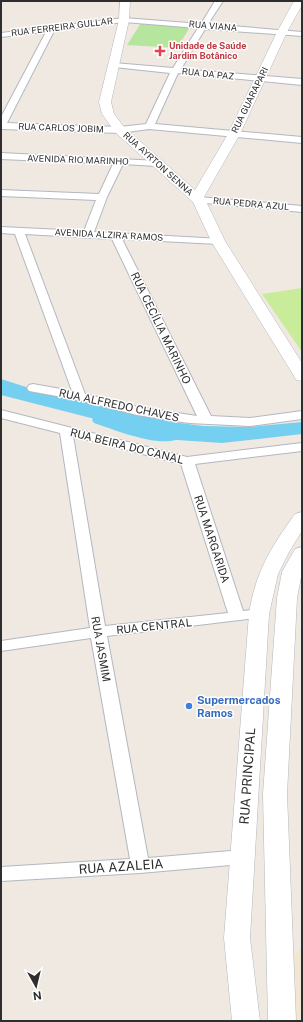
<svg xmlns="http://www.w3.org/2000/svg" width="303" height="1022" font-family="'Public Sans',sans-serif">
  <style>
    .education { fill: #f0e6d1 }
    .green { fill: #b6e59e }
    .pitch { fill: #c9ec9a }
    .water { fill: #75cff0 }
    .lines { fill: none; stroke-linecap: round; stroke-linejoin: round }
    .canal { fill: #75cff0; fill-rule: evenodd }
    .street-casing { stroke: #b4b7c1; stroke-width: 2 }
    .secondary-casing { stroke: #b4b7c1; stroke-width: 1 }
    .street { fill: #fff; fill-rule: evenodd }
    .secondary { fill: #fff; fill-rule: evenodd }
    .health-dot { fill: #e0444e; stroke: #fff; stroke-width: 1.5 }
    .shop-dot { fill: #3f7fe0; stroke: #fff; stroke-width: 1.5 }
    .labels { text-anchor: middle; stroke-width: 3; stroke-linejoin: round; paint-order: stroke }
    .far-street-label { font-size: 9px; fill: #2e2e2e; stroke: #fff }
    .far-health-label { font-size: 9px; font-weight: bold; fill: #be3a42; stroke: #fff; text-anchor: start }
    .street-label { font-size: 11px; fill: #2e2e2e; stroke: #fff }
    .shop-label { font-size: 11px; font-weight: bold; fill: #366cbe; stroke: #fff; text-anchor: start }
    .near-street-label { font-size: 13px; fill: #2e2e2e; stroke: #fff }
  </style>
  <rect width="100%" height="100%" fill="#efe9e1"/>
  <!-- education -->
  <path class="education" d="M 302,948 L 302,1021 L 294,1021 L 288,959 Z"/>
  <!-- green -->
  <path class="green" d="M 141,23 L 190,27 L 177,48 L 127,45 Z"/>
  <!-- pitch -->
  <path class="pitch" d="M 302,288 L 302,352 L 262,294 Z"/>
  <!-- water -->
  <path class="water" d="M 1,379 L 26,387 L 180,423 L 203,426 L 250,427 L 302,422 L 302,434 L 222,443 L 177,440 L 1,395 Z"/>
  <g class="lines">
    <!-- canal -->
    <path class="canal" d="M 99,416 L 147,430 L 176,434 L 178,437 L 176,440 C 153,446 116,430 94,423 L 92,420 L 94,417 Z"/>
    <!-- street casing -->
    <g class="street-casing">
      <g id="street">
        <path d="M 215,1 L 223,1 L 208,24 L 302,32 L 302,36 L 205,29 L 181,69 L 302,79 L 302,85 L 178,73 L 155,124 L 302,137 L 302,143 L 149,129 L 120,133 L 1,129 L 1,117 L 46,32 L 1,37 L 1,33 L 124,18 L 201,24 ZM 124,22 L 198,28 L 173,68 L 114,63 L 110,65 L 114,67 L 170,73 L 146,124 L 120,127 L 7,123 L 54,31 Z"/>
        <path d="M 1,153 L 159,161 L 161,163 L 159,165 L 156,166 L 123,164 L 107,197 L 94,232 L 222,239 L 223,241 L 218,244 L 122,239 L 211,416 L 250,418 L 302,411 L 302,419 L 250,426 L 189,423 L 137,415 L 79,400 L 29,391 L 27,388 L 29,385 L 33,384 L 72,391 L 15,234 L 1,233 L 1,227 L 84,231 L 96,200 L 1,196 L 1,190 L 99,194 L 113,164 L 1,159 ZM 25,234 L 112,239 L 197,416 L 138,407 L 85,394 Z"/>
        <path d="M 199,197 L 302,206 L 302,212 L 195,202 L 194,200 Z"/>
        <path d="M 1,410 L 187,457 L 302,443 L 302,451 L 195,464 L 243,611 L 259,609 L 264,611 L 267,614 L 264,617 L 107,636 L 148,858 L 242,850 L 249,852 L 251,857 L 249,862 L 242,864 L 140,873 L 1,881 L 1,867 L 130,859 L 91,638 L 1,651 L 1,641 L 90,628 L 60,433 L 1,418 ZM 73,436 L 181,464 L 228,613 L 105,626 Z"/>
      </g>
    </g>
    <!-- secondary casing -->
    <g class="secondary-casing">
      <g id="secondary">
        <path d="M 120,1 L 130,1 L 129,20 L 111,102 L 114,114 L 124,127 L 195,190 L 228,134 L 277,32 L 294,1 L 302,1 L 302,5 L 287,32 L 240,134 L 204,197 L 225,241 L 302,363 L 302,381 L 296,380 L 294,376 L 211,241 L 193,202 L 116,133 L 102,114 L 99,102 L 119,20 Z"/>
        <path d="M 302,512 L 302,531 L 289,552 L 278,574 L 269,614 L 250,938 L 260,1021 L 232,1021 L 224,938 L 249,614 C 255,573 271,547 295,514 Z"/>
        <path d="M 302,547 L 302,572 L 297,598 L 287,794 L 296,1021 L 268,1021 L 263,794 L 277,598 L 282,572 L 295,549 Z"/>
      </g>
    </g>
    <!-- street -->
    <use href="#street" class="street"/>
    <!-- secondary -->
    <use href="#secondary" class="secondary"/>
  </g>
  <!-- markers -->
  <path class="health-dot" d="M158 45h4v4h4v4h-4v4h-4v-4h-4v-4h4z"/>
  <circle class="shop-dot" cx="189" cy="706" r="4"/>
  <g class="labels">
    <!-- far-street labels -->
    <g class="far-street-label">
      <text transform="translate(213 26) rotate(5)" y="3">RUA VIANA</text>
      <text transform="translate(62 27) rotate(-7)" y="3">RUA FERREIRA GULLAR</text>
      <text transform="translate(208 74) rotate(6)" y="3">RUA DA PAZ</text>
      <text transform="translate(250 100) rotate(-64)" y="3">RUA GUARAPARI</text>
      <text transform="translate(61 128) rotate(2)" y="3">RUA CARLOS JOBIM</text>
      <text transform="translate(78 160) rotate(2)" y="3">AVENIDA RIO MARINHO</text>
      <text transform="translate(158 164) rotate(42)" y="3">RUA AYRTON SENNA</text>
      <text transform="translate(251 204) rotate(5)" y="3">RUA PEDRA AZUL</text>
      <text transform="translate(109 235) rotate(3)" y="3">AVENIDA ALZIRA RAMOS</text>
    </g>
    <!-- far-health labels -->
    <g class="far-health-label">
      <text x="169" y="49">Unidade de Saúde<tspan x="169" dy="10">Jardim Botânico</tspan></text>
    </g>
    <!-- street labels -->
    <g class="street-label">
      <text transform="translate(161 328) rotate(64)" y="4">RUA CECÍLIA MARINHO</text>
      <text transform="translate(119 405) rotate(12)" y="4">RUA ALFREDO CHAVES</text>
      <text transform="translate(127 446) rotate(14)" y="4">RUA BEIRA DO CANAL</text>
      <text transform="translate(212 539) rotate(72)" y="4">RUA MARGARIDA</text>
      <text transform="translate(154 626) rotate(-6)" y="4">RUA CENTRAL</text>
      <text transform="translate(101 649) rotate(80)" y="4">RUA JASMIM</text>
    </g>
    <!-- shop labels -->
    <g class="shop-label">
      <text x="197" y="704">Supermercados<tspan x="197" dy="13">Ramos</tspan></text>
    </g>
    <!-- near-street labels -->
    <g class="near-street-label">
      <text transform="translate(247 776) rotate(-86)" y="5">RUA PRINCIPAL</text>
      <text transform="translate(121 866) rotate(-4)" y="5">RUA AZALEIA</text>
    </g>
  </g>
  <!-- border -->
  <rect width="303" height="1022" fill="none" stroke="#2e2e2e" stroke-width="4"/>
  <!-- north arrow -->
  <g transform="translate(36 986) rotate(172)" stroke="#ffffff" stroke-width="3" paint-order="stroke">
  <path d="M0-3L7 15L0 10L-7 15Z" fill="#2e2e2e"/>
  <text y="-6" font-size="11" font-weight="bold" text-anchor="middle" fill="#2e2e2e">N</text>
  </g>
</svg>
